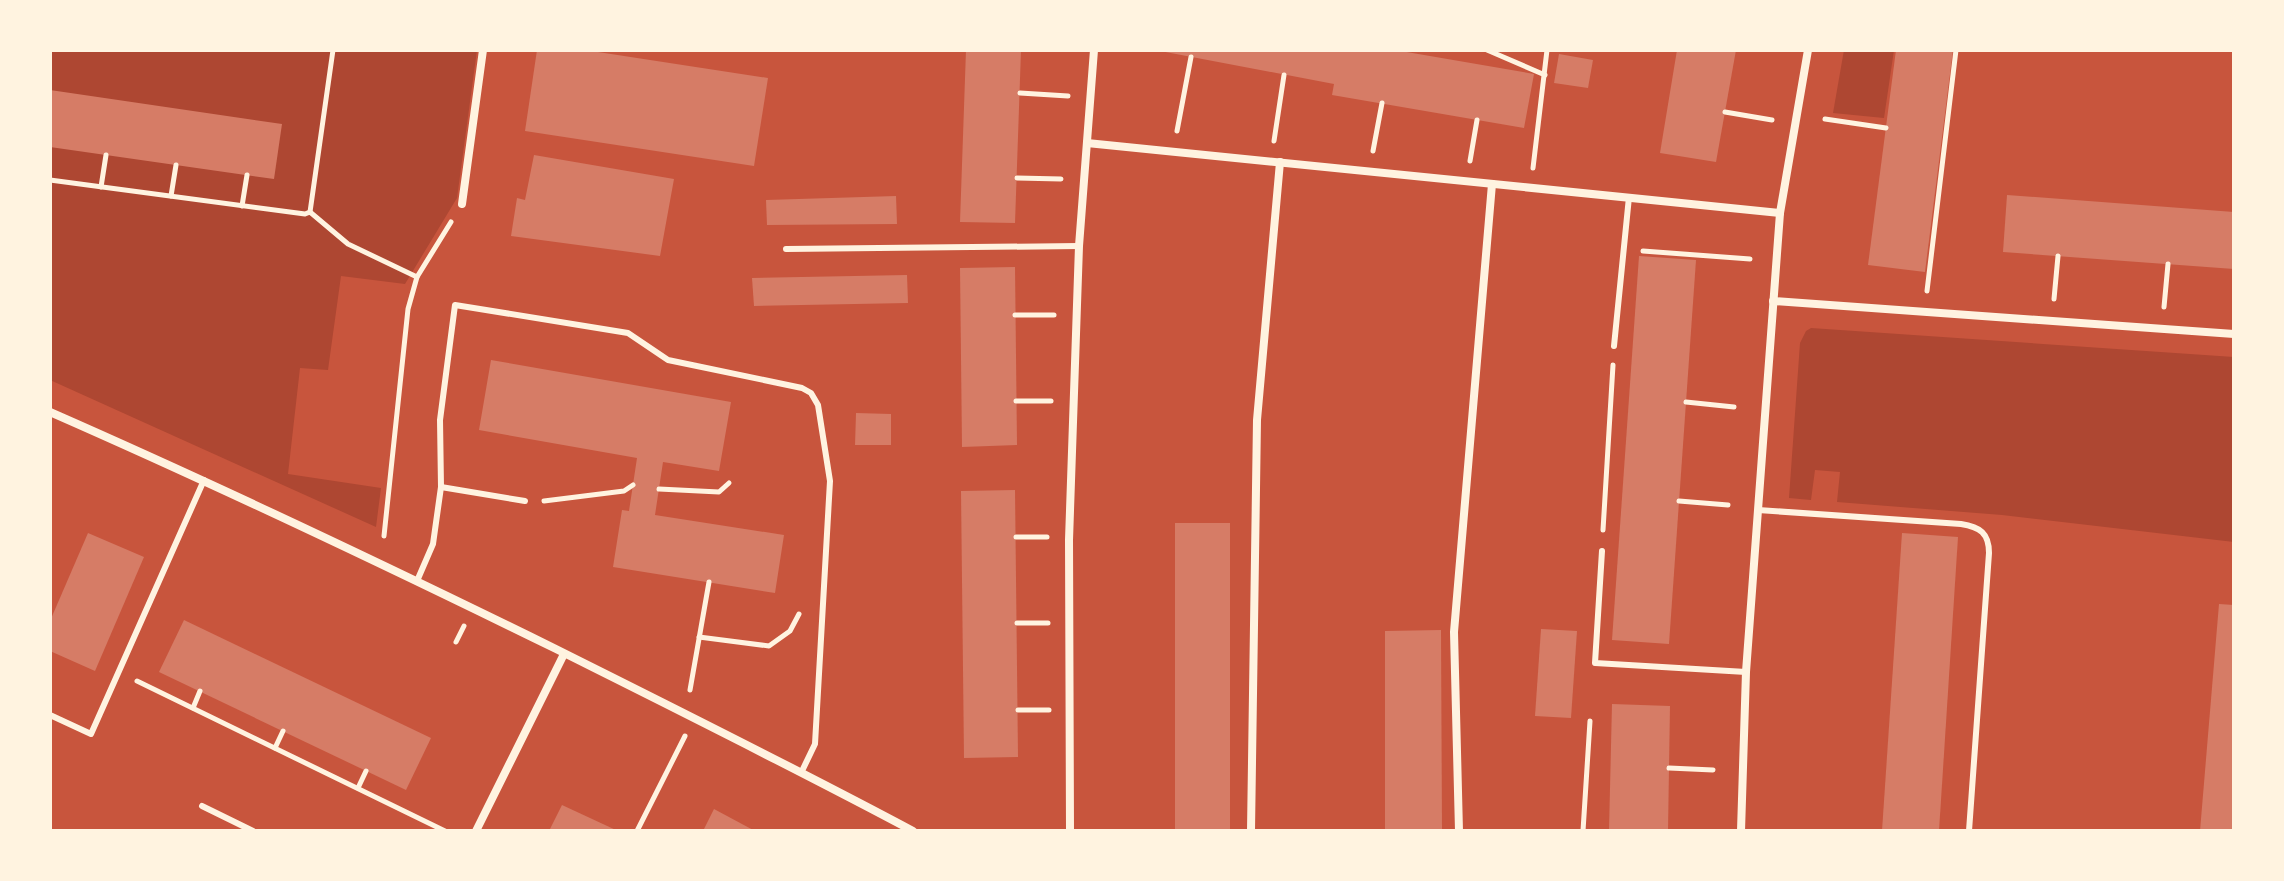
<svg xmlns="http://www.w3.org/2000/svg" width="2284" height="881" font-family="'IBM Plex Serif',serif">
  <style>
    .green { fill: #ae4732 }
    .building { fill: #d67c66 }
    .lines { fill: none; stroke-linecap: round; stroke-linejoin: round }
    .path { stroke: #fff3e0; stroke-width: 5 }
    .service { stroke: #fff3e0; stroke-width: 6 }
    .minor { stroke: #fff3e0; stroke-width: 8 }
  </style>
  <rect width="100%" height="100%" fill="#c8553d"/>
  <!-- green -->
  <g class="green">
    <path d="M 50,50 L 477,50 L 457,198 L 405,284 L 341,276 L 328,370 L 300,368 L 288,474 L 381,488 L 376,527 L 50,380 Z"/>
    <path d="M 1844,50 L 1894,50 L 1884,118 L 1833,113 Z"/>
    <path d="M 1811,328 L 2234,357 L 2234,542 L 2002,515 L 1837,502 L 1840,472 L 1815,470 L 1811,500 L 1789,498 L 1800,343 L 1806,331 Z"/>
  </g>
  <!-- building -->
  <g class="building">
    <path d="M 537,50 L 585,50 L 768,78 L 754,166 L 525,131 Z"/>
    <path d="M 966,50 L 1021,50 L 1015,223 L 960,222 Z"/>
    <path d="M 1155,50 L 1395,50 L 1534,74 L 1524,128 L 1332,95 L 1334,84 Z"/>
    <path d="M 1677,50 L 1736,50 L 1716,162 L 1660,153 Z"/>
    <path d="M 1896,50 L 1953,50 L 1925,272 L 1868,265 Z"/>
    <path d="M 1559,54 L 1593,60 L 1588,88 L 1554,83 Z"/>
    <path d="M 50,90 L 282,124 L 274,179 L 50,147 Z"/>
    <path d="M 534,155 L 674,179 L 660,256 L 511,236 L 517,198 L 525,200 Z"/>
    <path d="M 2007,195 L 2234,212 L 2234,269 L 2003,252 Z"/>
    <path d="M 896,196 L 897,224 L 767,225 L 766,200 Z"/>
    <path d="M 1639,256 L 1696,260 L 1669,644 L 1612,640 Z"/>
    <path d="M 1015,267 L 1017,445 L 962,447 L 960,268 Z"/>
    <path d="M 907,275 L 908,303 L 754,306 L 752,278 Z"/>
    <path d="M 491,360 L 731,402 L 719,471 L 663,462 L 655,515 L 784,535 L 775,593 L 613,567 L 622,510 L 629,511 L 637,458 L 479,430 Z"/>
    <path d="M 856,413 L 891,414 L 891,445 L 855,445 Z"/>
    <path d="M 1015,490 L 1018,757 L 964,758 L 961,491 Z"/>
    <rect x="1175" y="523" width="55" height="308"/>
    <path d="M 88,533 L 144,557 L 95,671 L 50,651 L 50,621 Z"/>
    <path d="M 1902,533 L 1958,537 L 1939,831 L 1882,831 Z"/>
    <path d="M 2219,604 L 2234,605 L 2234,831 L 2200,831 Z"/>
    <path d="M 184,620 L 431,738 L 406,790 L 159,672 Z"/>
    <path d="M 1541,629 L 1577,631 L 1571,718 L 1535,716 Z"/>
    <path d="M 1441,630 L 1442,831 L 1385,831 L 1385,631 Z"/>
    <path d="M 1612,704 L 1670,706 L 1668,831 L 1609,831 Z"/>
    <path d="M 562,805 L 618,831 L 549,831 Z"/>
    <path d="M 714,809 L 755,831 L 703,831 Z"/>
  </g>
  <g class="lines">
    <!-- path -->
    <g class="path">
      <path d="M 1487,50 L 1545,75"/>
      <path d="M 1020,93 L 1068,96"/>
      <path d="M 1725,112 L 1772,120"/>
      <path d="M 1825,119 L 1886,128"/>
      <path d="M 1177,131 L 1191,57"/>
      <path d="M 1274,141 L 1284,75"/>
      <path d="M 1373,151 L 1382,103"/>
      <path d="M 1470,161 L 1477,120"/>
      <path d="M 1533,168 L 1547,50"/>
      <path d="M 1017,178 L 1061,179"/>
      <path d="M 50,180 L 305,214 L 310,212 L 348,244 L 417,277"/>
      <path d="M 101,187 L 106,155"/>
      <path d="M 171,196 L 176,165"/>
      <path d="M 242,206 L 247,175"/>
      <path d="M 310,212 L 333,50"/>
      <path d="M 1643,251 L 1750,259"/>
      <path d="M 1927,291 L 1956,50"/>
      <path d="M 2054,299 L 2058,256"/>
      <path d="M 2164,307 L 2168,264"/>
      <path d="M 1015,315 L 1054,315"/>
      <path d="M 1016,401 L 1051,401"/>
      <path d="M 1686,402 L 1734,407"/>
      <path d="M 659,489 L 719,492 L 729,483"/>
      <path d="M 544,501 L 624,491 L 633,485"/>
      <path d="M 1679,501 L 1728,505"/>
      <path d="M 1603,530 L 1613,365"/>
      <path d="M 384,536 L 408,309 L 417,277 L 451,222"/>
      <path d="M 1016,537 L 1047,537"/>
      <path d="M 1017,623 L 1048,623"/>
      <path d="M 699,637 L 769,646 L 790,631 L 799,614"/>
      <path d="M 456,642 L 464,626"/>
      <path d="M 137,681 L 445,831"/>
      <path d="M 690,690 L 709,582"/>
      <path d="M 193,708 L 200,691"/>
      <path d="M 1018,710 L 1049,710"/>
      <path d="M 275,748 L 283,731"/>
      <path d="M 1669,768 L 1713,770"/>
      <path d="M 358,788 L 366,771"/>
      <path d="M 637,831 L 685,736"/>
      <path d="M 1583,831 L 1590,721"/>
    </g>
    <!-- service -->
    <g class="service">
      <path d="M 786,249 L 1079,246"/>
      <path d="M 1614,346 L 1629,197"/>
      <path d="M 441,487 L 525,501"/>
      <path d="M 1758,510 L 1961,524 C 1980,527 1989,533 1989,553 L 1969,831"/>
      <path d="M 1602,551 L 1595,663 L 1746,672"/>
      <path d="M 417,581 L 433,544 L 441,487 L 440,420 L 455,305 L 628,333 L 668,360 L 802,388 L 811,393 L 818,405 L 830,481 L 815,744 L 802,771"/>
      <path d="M 50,715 L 91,734 L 204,480"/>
      <path d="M 202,806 L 253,831"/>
    </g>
    <!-- minor -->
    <g class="minor">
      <path d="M 1087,143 L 1780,213"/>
      <path d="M 462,204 L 483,50"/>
      <path d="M 1773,301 L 2234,334"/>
      <path d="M 50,412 C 221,487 389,567 556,649 C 676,709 795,768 913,831"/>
      <path d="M 476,831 L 564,654"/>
      <path d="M 1070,831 L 1069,540 L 1079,246 L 1094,50"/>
      <path d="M 1251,831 L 1257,420 L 1280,162"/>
      <path d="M 1459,831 L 1454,632 L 1492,184"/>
      <path d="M 1741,831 L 1746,672 L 1780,213 L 1808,50"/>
    </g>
  </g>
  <!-- border -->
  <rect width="2284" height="881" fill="none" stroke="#fff3e0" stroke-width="104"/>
</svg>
